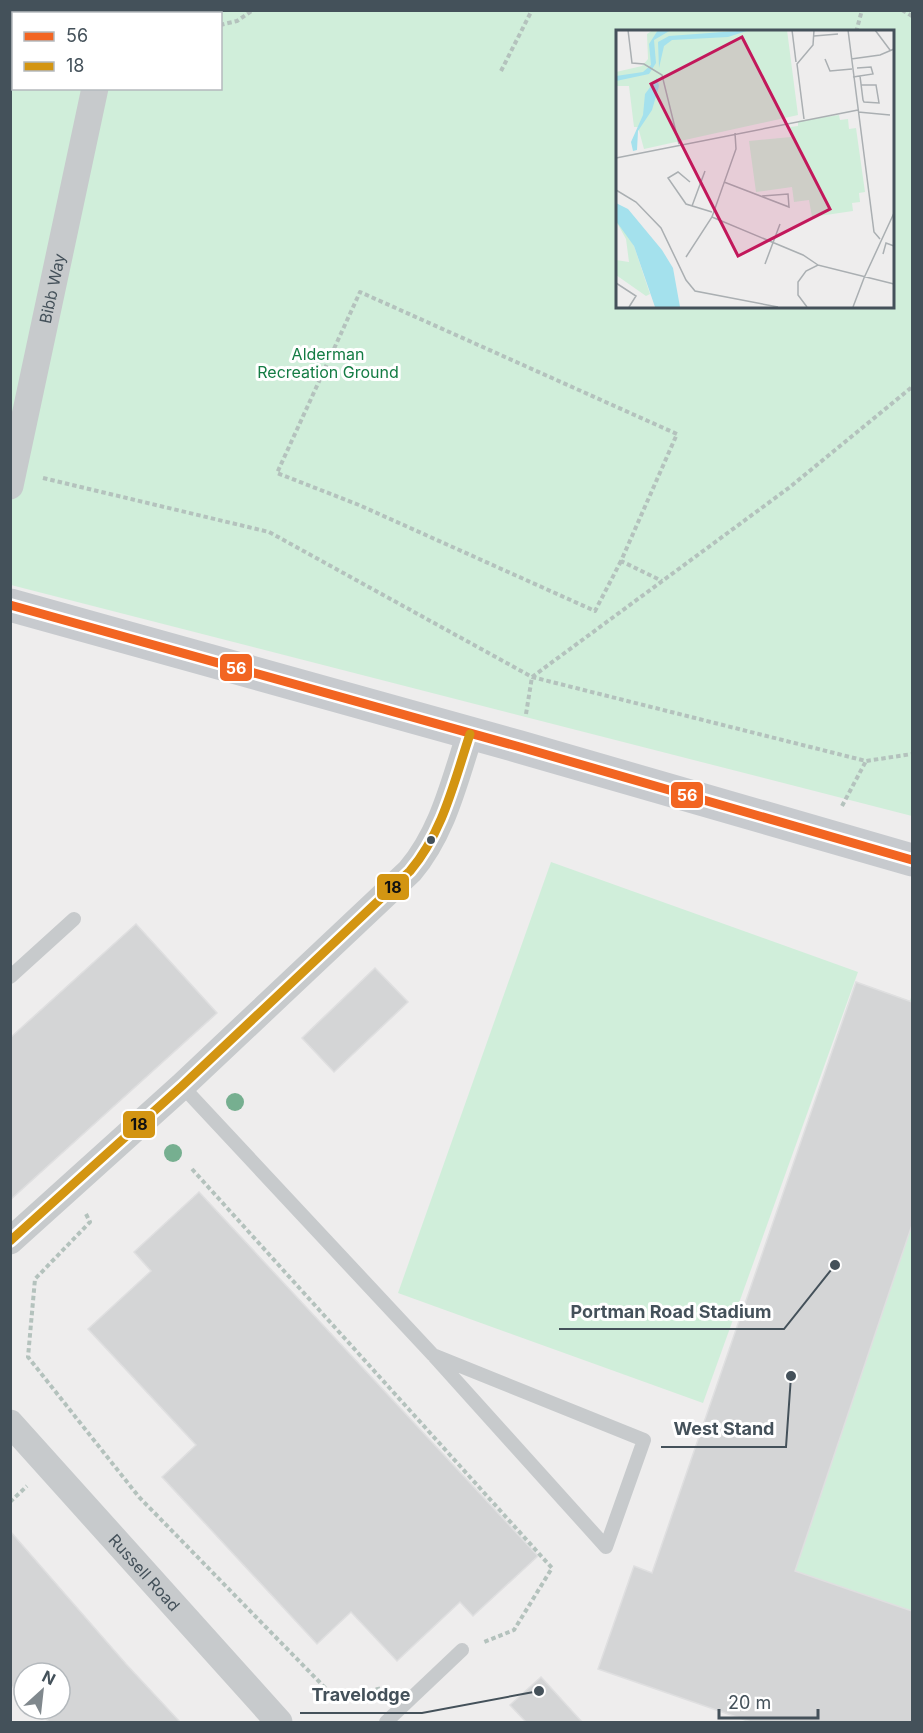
<svg xmlns="http://www.w3.org/2000/svg" width="923" height="1733" font-family="Inter,sans-serif">
  <style>
    .green { fill: #d0eeda; fill-rule: evenodd }
    .water { fill: #a4e1ed }
    .building { fill: #d4d5d6; stroke: #dfdfe0; stroke-width: 1.5 }
    .lines { fill: none; stroke-linecap: round; stroke-linejoin: round }
    .path { stroke: #b4c2bd; stroke-width: 4; stroke-dasharray: 4.5 3; stroke-linecap: butt }
    .lane { stroke: #c7cacc; stroke-width: 14 }
    .street { stroke: #c7cacc; stroke-width: 27 }
    .secondary { stroke: #c7cace; stroke-width: 33 }
    .bus-1-casing { stroke: #fff; stroke-width: 14 }
    .bus-2-casing { stroke: #fff; stroke-width: 14 }
    .bus-1 { stroke: #f26522; stroke-width: 9 }
    .bus-2 { stroke: #d39512; stroke-width: 9 }
    .tree { fill: #76af90 }
    .bus-dot { fill: #44515a; stroke: #fff; stroke-width: 2 }
    .labels { text-anchor: middle; stroke-width: 6; stroke-linejoin: round; paint-order: stroke }
    .street-label { font-size: 16px; fill: #44515a; stroke: #fff }
    .park-label { font-size: 16px; fill: #147c44; stroke: #fff }
    .inset-road { fill: none; stroke: #aaafb2; stroke-width: 1.5 }
    .view { fill: #c2185b; fill-opacity: 0.15; stroke: #c2185b; stroke-width: 3 }
    .inset-edge { fill: none; stroke: #44515a; stroke-width: 3 }
    .leader { fill: none; stroke: #44515a; stroke-width: 2 }
    .callout-dot { fill: #44515a; stroke: #fff; stroke-width: 2 }
    .callout-label { font-size: 18px; text-anchor: middle; font-weight: bold; fill: #44515a; stroke: #fff; stroke-width: 6; stroke-linejoin: round; paint-order: stroke }
    .line-badge { stroke: #fff; stroke-width: 2 }
    .badge-label { font-size: 16px; text-anchor: middle; font-weight: bold; fill: #fff }
    .pale-badge-label { font-size: 16px; text-anchor: middle; font-weight: bold; fill: #111 }
  </style>
  <rect width="100%" height="100%" fill="#eeeded"/>
  <!-- green -->
  <g class="green">
    <path d="M 10,11 L 912,11 L 912,816 L 11,585 ZM 14,14 L 220,14 L 220,88 L 14,88 ZM 617,32 L 892,32 L 892,306 L 617,306 Z"/>
    <path d="M 551,862 L 858,972 L 703,1403 L 398,1293 Z"/>
    <path d="M 856,982 L 910,1001 L 912,994 L 912,1722 L 752,1722 L 743,1720 L 795,1571 L 668,1528 Z"/>
  </g>
  <!-- water -->
  <path class="water" d="M 11,10 L 64,11 L 64,13 L 14,14 L 14,83 L 11,86 Z"/>
  <!-- building -->
  <g class="building">
    <path d="M 136,924 L 217,1013 L 10,1200 L 10,1038 Z"/>
    <path d="M 375,968 L 408,1002 L 334,1072 L 302,1038 Z"/>
    <path d="M 856,982 L 912,1002 L 912,1225 L 795,1571 L 912,1611 L 912,1722 L 751,1722 L 598,1669 L 634,1566 L 652,1573 Z"/>
    <path d="M 199,1192 L 538,1556 L 473,1616 L 460,1602 L 397,1661 L 351,1612 L 317,1644 L 162,1477 L 196,1445 L 88,1329 L 151,1271 L 134,1252 Z"/>
    <path d="M 10,1531 L 126,1664 L 180,1722 L 49,1722 L 37,1709 L 60,1709 L 60,1673 L 24,1673 L 24,1694 L 17,1687 L 10,1687 Z"/>
    <path d="M 541,1677 L 582,1722 L 526,1722 L 510,1705 Z"/>
  </g>
  <g class="lines">
    <!-- path -->
    <g class="path">
      <path d="M 902,10 L 912,16"/>
      <path d="M 220,25 L 237,21 L 253,10"/>
      <path d="M 856,32 L 862,10"/>
      <path d="M 501,71 L 532,10"/>
      <path d="M 43,478 L 269,532 L 532,677 L 866,761 L 912,754"/>
      <path d="M 621,561 L 595,611 L 359,505 L 277,473 L 360,292 L 677,434 L 621,561 L 662,581"/>
      <path d="M 526,714 L 532,677 L 790,487 L 912,387"/>
      <path d="M 842,806 L 866,761"/>
      <path d="M 192,1169 L 552,1568 L 514,1630 L 484,1642"/>
      <path d="M 86,1214 L 90,1222 L 35,1279 L 28,1357 L 139,1497 L 335,1698 L 387,1687"/>
      <path d="M 10,1502 L 27,1486"/>
    </g>
    <!-- lane -->
    <g class="lane">
      <path d="M 10,977 L 74,919"/>
      <path d="M 182,1086 L 433,1355 L 606,1547 L 644,1440 L 433,1355"/>
      <path d="M 386,1722 L 462,1650"/>
    </g>
    <!-- street -->
    <g class="street">
      <path d="M 110,14 L 111,10"/>
      <path id="s1" d="M 10,486 L 95,88"/>
      <path d="M 10,1241 L 182,1086 L 410,871 C 443,832 454,782 470,734"/>
      <path id="s2" d="M 10,1423 L 279,1722"/>
    </g>
    <!-- secondary -->
    <path class="secondary" d="M 10,605 L 520,747 L 912,860"/>
    <!-- bus-1 casing -->
    <g class="bus-1-casing">
      <path id="bus-1" d="M 10,605 L 520,747 L 912,860"/>
    </g>
    <!-- bus-2 casing -->
    <g class="bus-2-casing">
      <path id="bus-2" d="M 10,1241 L 182,1086 L 410,871 C 443,832 454,782 470,734"/>
    </g>
    <!-- bus-1 -->
    <use href="#bus-1" class="bus-1"/>
    <!-- bus-2 -->
    <use href="#bus-2" class="bus-2"/>
  </g>
  <!-- trees -->
  <g class="tree">
    <circle cx="235" cy="1102" r="9"/>
    <circle cx="173" cy="1153" r="9"/>
  </g>
  <!-- markers -->
  <circle class="bus-dot" cx="431" cy="840" r="5"/>
  <g class="labels">
    <!-- street labels -->
    <g class="street-label">
      <text dy="6" stroke="none"><textPath href="#s1" startOffset="202">Bibb Way</textPath></text>
      <text dy="6" stroke="none"><textPath href="#s2" startOffset="201">Russell Road</textPath></text>
    </g>
    <!-- park labels -->
    <g class="park-label">
      <text x="328" y="360">Alderman<tspan x="328" dy="18">Recreation Ground</tspan></text>
    </g>
  </g>
  <!-- overview -->
  <g transform="translate(616 30)">
    <rect width="278" height="278" fill="#eeeded"/>
    <path d="M 37,0 L 171,0 L 182,85 L 28,119 L 22,97 L 18,97 L 13,56 L 0,56 L 0,42 L 26,36 L 32,29 L 31,4 ZM 223,85 L 224,90 L 232,89 L 233,99 L 240,98 L 249,162 L 243,163 L 244,172 L 236,173 L 237,181 L 196,187 L 193,170 L 178,172 L 176,157 L 140,162 L 133,111 L 175,107 L 174,97 L 182,96 L 182,91 ZM 0,191 L 9,199 L 18,216 L 34,264 L 30,266 L 0,245 L 0,230 L 13,232 L 10,209 Z" fill="#d0eeda"/>
    <path d="M 42,0 L 55,0 L 38,10 L 40,33 L 33,44 L 0,51 L 0,46 L 27,42 L 35,35 L 33,14 ZM 134,0 L 112,7 L 56,10 L 48,16 L 43,38 L 42,12 L 53,6 ZM 41,48 L 43,56 L 36,80 L 22,101 L 21,120 L 17,121 L 15,112 L 27,85 L 29,64 ZM 0,173 L 12,179 L 46,220 L 57,238 L 64,277 L 39,277 L 18,216 L 0,191 Z" fill="#a4e1ed"/>
    <path class="inset-road" d="M 12,0 L 16,33 L 28,34 L 46,45 L 63,114M 176,0 L 180,32M 232,0 L 258,202 L 264,209M 259,0 L 274,20M 198,6 L 222,4M 209,29 L 214,41 L 236,39M 235,29 L 264,25 L 278,19M 244,46 L 247,70 L 248,72 L 263,73 L 260,55 L 245,55M 237,47 L 257,44 L 255,37 L 241,38M 242,82 L 274,85M 188,89 L 181,34 L 197,15 L 198,0M 0,128 L 242,80M 74,152 L 62,142 L 52,148 L 70,174 L 96,182M 108,152 L 173,177 L 172,164 L 146,166M 0,160 L 20,172 L 45,198 L 70,250 L 79,261 L 162,277M 76,176 L 89,141M 96,187 L 187,225 L 202,235M 267,224 L 270,213 L 278,216M 70,227 L 96,187 L 120,119 L 119,103M 149,234 L 164,194M 248,248 L 278,183M 0,253 L 20,266 L 13,277M 191,277 L 182,265 L 182,252 L 190,241 L 202,235 L 278,254M 237,277 L 248,248"/>
    <path class="view" d="M 126,7 L 214,179 L 122,226 L 35,54 Z"/>
    <rect width="278" height="278" class="inset-edge"/>
  </g>
  <!-- callouts -->
  <path class="leader" d="M835 1265L784 1329H559M791 1376L786 1447H661M539 1691L422 1713H300"/>
  <g class="callout-dot">
    <circle cx="835" cy="1265" r="6"/>
    <circle cx="791" cy="1376" r="6"/>
    <circle cx="539" cy="1691" r="6"/>
  </g>
  <g class="callout-label">
    <text x="671" y="1318">Portman Road Stadium</text>
    <text x="724" y="1435">West Stand</text>
    <text x="361" y="1701">Travelodge</text>
  </g>
  <g class="line-badge">
    <rect x="219" y="653" width="34" height="29" rx="6" fill="#f26522"/>
    <rect x="670" y="781" width="34" height="28" rx="6" fill="#f26522"/>
    <rect x="376" y="873" width="34" height="28" rx="6" fill="#d39512"/>
    <rect x="122" y="1110" width="34" height="29" rx="6" fill="#d39512"/>
  </g>
  <g class="badge-label">
    <text x="236" y="674">56</text>
    <text x="687" y="801">56</text>
  </g>
  <g class="pale-badge-label">
    <text x="393" y="893">18</text>
    <text x="139" y="1130">18</text>
  </g>
  <!-- border -->
  <rect width="923" height="1733" fill="none" stroke="#44515a" stroke-width="24"/>
  <!-- legend -->
  <rect x="12" y="12" width="210" height="78" fill="#ffffff" stroke="#b4b9bd" stroke-width="1.5"/>
  <rect x="24" y="32" width="30" height="9" fill="#f26522" stroke="#b4b9bd" stroke-width="1.5"/>
  <text x="66" y="42" font-size="18" fill="#44515a">56</text>
  <rect x="24" y="62" width="30" height="9" fill="#d39512" stroke="#b4b9bd" stroke-width="1.5"/>
  <text x="66" y="72" font-size="18" fill="#44515a">18</text>
  <!-- north arrow -->
  <g transform="translate(42 1691) rotate(27)"><circle r="28" fill="#ffffff" stroke="#b4b9bd" stroke-width="1.5"/>
  <path d="M0-4.5L10 22L0 15L-10 22Z" fill="#80888d"/>
  <text y="-9" font-size="16" font-weight="bold" text-anchor="middle" fill="#44515a">N</text>
  </g>
  <!-- scale -->
  <path d="M719 1709v9h99v-9" fill="none" stroke="#44515a" stroke-width="3"/>
  <text x="728" y="1709" font-size="18" fill="#44515a" stroke="#ffffff" stroke-width="4.5" paint-order="stroke">20 m</text>
</svg>
